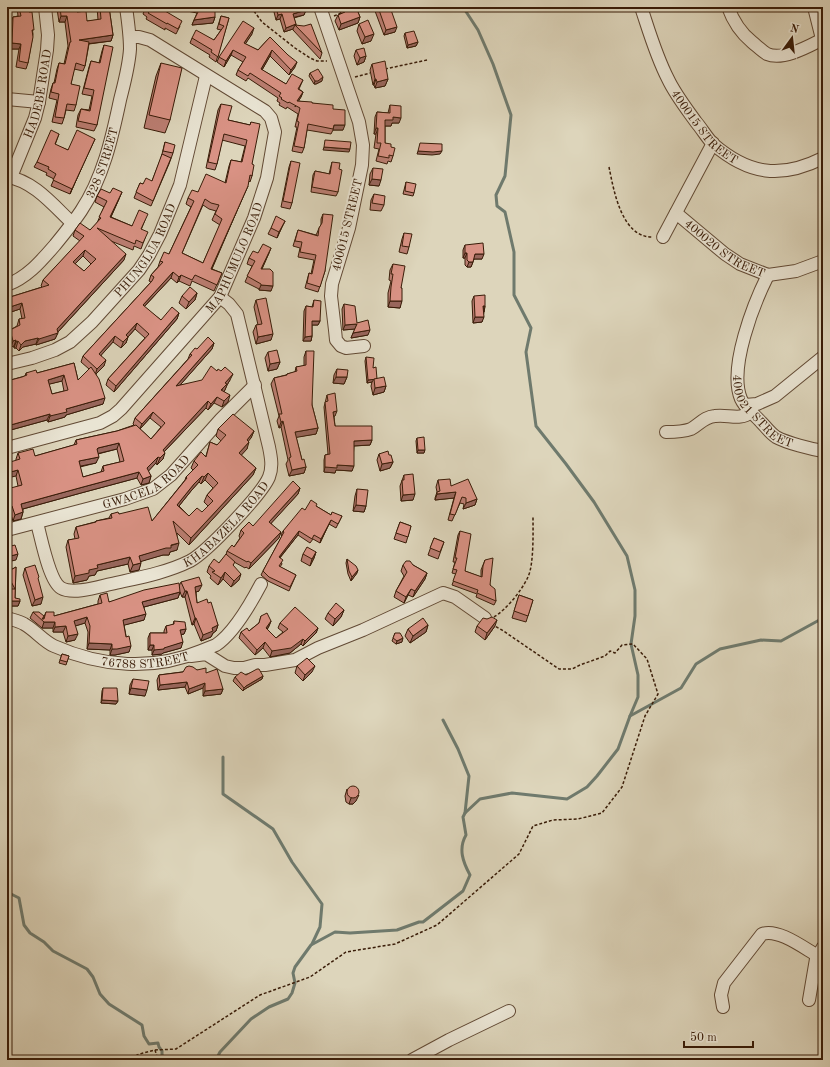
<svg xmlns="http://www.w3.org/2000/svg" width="830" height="1067" font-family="'Old Standard TT',serif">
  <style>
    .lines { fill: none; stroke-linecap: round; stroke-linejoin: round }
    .stream { stroke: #6f7a6d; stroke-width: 3 }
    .minor-casing { stroke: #624a35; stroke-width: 14 }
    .path { stroke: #391c08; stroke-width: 1.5; stroke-dasharray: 3 2; stroke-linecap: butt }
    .minor { stroke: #e9e4d3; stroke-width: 12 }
    .wall { fill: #bb7e72; stroke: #391c08; fill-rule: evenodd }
    .shaded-wall { fill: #98665c; stroke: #391c08 }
    .building { fill: #d99284; stroke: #391c08; fill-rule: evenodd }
    .labels { text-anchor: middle; stroke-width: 4; stroke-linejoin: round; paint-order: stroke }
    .street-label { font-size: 12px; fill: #391c08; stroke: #e9e4d3 }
  </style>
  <rect width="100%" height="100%" fill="#ddd5bb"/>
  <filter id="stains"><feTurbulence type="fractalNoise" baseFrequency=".005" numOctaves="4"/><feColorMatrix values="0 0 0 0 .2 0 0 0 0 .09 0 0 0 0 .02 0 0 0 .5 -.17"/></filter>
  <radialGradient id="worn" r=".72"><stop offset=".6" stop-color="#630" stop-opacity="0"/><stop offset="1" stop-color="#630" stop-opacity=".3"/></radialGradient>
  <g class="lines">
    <!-- stream -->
    <g class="stream">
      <path d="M 463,7 L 478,30 L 493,64 L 511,115 L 505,176 L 496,195 L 497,206 L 505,212 L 514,252 L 514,295 L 531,328 L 526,352 L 536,426 L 566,464 L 594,502 L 627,556 L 635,590 L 635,616 L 631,644 L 638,675 L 638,697 L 630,716"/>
      <path d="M 223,757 L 223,794 L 273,829 L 292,862 L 322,904 L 320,927 L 312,944"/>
      <path d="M 465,813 L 480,799 L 512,793 L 567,799 L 587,787 L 597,776 L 618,749 L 630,716 L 681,688 L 696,664 L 720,649 L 761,640 L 781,641 L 823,618"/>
      <path d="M 7,892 L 19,898 L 24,925 L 30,933 L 44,942 L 53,951 L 87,969 L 93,977 L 100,994 L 109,1004 L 142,1025 L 144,1036 L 149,1044 L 158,1043 L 159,1047 L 162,1051 L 162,1055 L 166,1060"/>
      <path d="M 216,1060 L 220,1052 L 251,1019 L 269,1007 L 288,999 L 292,993 L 295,983 L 293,973 L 295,967 L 311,945 L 335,932 L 350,933 L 397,930 L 419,922 L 423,922 L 463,891 L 470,875 C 463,862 458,849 466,835 L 463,817 L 465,813 L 469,776 L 458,749 L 443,720"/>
    </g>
    <!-- minor casing -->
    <g class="minor-casing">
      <g id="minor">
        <path d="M 320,7 L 359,122 L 363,145 L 362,165 L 349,228 L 332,284 L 331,296 L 335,330 L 336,340 L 341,346 L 346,348 L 364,346"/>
        <path id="s1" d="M 641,7 C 649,31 656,56 668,79 C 675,94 686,108 696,122 C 702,129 707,138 713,144 C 749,175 781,179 823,158"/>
        <path d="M 728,7 C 733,21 741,33 752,42 C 757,46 762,51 767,54 C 783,61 809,46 823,39"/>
        <path d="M 814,7 L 822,39"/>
        <path d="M 7,99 L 39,102"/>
        <path d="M 7,177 C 33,180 54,206 72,223"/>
        <path id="s2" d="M 11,177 L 35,118 L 39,102 L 47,50 L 48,35 L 45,7"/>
        <path id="s3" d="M 676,213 L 725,254 L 740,264 L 768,275 L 796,271 L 823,261"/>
        <path d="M 663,237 L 713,143"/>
        <path id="s4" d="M 768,275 C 754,303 728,368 741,399 C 745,408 754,414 761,422 C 766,427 770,433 776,437 C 787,443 811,449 823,451"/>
        <path id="s5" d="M 7,285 C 28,277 41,261 55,245 C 64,234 73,223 81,211 C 103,178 112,138 120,100 C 124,84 129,66 130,49 C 130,35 128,21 126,7"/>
        <path id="s6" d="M 7,364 L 32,358 L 55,350 L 70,342 L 92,322 L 139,270 L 149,255 L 160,234 L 180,185 L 206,76"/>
        <path d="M 745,405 L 757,404 L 775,396 L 823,357"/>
        <path d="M 666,432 C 674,432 683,432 691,429 C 700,424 704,417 715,416 C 728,414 740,421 751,412"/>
        <path id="s7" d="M 7,448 L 100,423 L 113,416 L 121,409 L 220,297 L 254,218 L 267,178 L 275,132 L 271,118 L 265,111 L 150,40 L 139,37 L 130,37"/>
        <path id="s8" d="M 37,523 C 41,537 49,581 61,588 C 73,595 98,587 111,584 C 137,578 166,573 190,561 C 207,552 262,494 269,477 C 273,467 271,457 269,447 L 237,314 L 229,304 L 220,297"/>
        <path id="s9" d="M 7,530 L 125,499 L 153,489 L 171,475 L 221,419 L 255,385"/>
        <path id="s10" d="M 7,618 C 13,620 19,621 24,624 C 35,630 43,641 54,646 C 101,667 153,671 201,651 C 206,649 211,647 216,645 C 234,633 251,603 261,584"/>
        <path d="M 191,656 L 206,654 L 225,666 L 234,668 L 244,668 L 255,665 L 265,665 L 295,660 L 318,648 L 363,630 L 443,593 L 455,597 L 485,618"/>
        <path d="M 809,1000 L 816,959 L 823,947"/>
        <path d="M 723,1007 L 721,995 L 724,983 L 762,934 C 778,928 804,948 818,956"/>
        <path d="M 412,1060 L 449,1040 L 509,1011"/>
      </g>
    </g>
    <!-- path -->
    <g class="path">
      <path d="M 251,7 L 262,22 L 295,48 L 310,58 L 317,61 L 327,61"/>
      <path d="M 334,16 L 341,13"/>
      <path d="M 385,69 L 427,60"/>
      <path d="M 355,77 L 370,73"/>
      <path d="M 609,167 C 614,192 622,238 653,237"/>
      <path d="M 494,617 C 507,609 522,590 528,577 C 534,564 533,532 533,517"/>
      <path d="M 155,1050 L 158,1060"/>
      <path d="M 54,1060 C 59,1056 64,1057 69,1060"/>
      <path d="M 133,1060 L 137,1055 L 143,1053 L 155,1050 L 176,1049 L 260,995 L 310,977 L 346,952 L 395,944 L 437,925 L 519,854 L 533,826 L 553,820 L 578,819 L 602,813 L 622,787 L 645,716 L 658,694 L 647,659 L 633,644 L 622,645 L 615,653 L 610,651 L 605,656 L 580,665 L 572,669 L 559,669 L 502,630 L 493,625"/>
    </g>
    <!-- minor -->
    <use href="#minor" class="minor"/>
  </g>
  <!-- wall -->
  <g class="wall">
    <path d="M 17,7 L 29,7 L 33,34 L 28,63 L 26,69 L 16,67 L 19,49 L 10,49 L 11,22 L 13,17 L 18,16 Z"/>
    <path d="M 58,7 L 76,7 L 77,12 L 87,21 L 98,20 L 97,7 L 109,7 L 113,35 L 111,41 L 89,44 L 85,66 L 83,71 L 74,69 L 71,84 L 76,105 L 74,111 L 66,110 L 64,118 L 62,124 L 52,122 L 57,100 L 49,98 L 51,89 L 53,83 L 54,83 L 57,69 L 59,63 L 64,64 L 68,46 L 65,22 L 59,22 L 57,9 Z"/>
    <path d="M 160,7 L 160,8 L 180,26 L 176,34 L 165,28 L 165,30 L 146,19 L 147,17 L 143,14 L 145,9 Z"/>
    <path d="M 188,7 L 200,7 L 215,17 L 213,23 L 192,25 L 197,13 L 187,11 Z"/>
    <path d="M 272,7 L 307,7 L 304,15 L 294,18 L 296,25 L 322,53 L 320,59 L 293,30 L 293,29 L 284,32 L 280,19 L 276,20 L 273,8 Z"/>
    <path d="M 341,7 L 356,7 L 360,17 L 358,23 L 339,30 L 335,21 L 338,15 L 341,14 L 340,9 Z"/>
    <path d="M 377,7 L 390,7 L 395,32 L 384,35 L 375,11 Z"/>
    <path d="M 391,7 L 402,7 L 401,9 L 392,11 Z"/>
    <path d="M 221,16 L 229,18 L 216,62 L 209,57 L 210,55 L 190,43 L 192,38 L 214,40 L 221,30 L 217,29 Z"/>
    <path d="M 359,24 L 371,41 L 362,44 L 357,31 Z"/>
    <path d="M 405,33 L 418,42 L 416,46 L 407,48 L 404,36 Z"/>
    <path d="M 252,34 L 245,44 L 258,50 L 270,37 L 295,67 L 289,75 L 270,56 L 262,70 L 286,84 L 303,80 L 299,89 L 303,92 L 301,97 L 298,101 L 312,103 L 333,109 L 343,130 L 333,130 L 331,134 L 307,130 L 304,148 L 302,153 L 292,151 L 297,127 L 295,127 L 298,114 L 287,107 L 286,109 L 279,105 L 280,103 L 277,101 L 278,98 L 248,78 L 246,81 L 236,75 L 238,70 L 243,62 L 231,55 L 224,67 L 217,62 L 219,57 Z"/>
    <path d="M 104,45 L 97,125 L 94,131 L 76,127 L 78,115 L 81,109 L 89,110 L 92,96 L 82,94 L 89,67 L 91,61 L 99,63 L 102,51 Z"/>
    <path d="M 356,50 L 366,56 L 364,62 L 357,65 L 354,56 Z"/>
    <path d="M 161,63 L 170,120 L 165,133 L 144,128 L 156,76 Z"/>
    <path d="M 372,64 L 388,79 L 385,86 L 375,88 L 374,85 L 373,85 L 370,70 Z"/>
    <path d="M 310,73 L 322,81 L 316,84 L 314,84 L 309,76 Z"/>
    <path d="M 221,104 L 228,120 L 250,125 L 251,122 L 252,176 L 250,182 L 249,181 L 245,192 L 212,269 L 222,273 L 214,291 L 192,281 L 190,286 L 179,281 L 177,283 L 171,278 L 144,307 L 161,320 L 179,313 L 177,319 L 114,392 L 106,385 L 108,379 L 145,338 L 135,329 L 128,337 L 126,343 L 121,348 L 113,342 L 101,355 L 104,366 L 96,374 L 103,404 L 66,415 L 65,417 L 48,422 L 47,420 L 7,431 L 7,381 L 25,376 L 26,373 L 37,373 L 74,363 L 78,380 L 89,369 L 81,362 L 83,356 L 151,282 L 149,281 L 151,275 L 158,267 L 160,261 L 169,254 L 191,207 L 186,204 L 188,198 L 198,192 L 225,183 L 229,166 L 231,160 L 241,162 L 245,146 L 222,140 L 217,164 L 215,170 L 206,168 L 218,110 ZM 203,205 L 209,209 L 216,211 L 212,220 L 220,225 L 203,263 L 182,253 ZM 62,381 L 64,391 L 52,394 L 49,384 Z"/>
    <path d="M 390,105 L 399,123 L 392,123 L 391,126 L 385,126 L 385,143 L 391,147 L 393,156 L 391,162 L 388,161 L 387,164 L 376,161 L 379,149 L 374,148 L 376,134 L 374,134 L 375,117 L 377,112 L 388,113 Z"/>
    <path d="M 59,134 L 55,145 L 68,150 L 92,144 L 70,194 L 51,186 L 54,179 L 46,175 L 47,173 L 34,167 L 37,162 Z"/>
    <path d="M 165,142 L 173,153 L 169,164 L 151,206 L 134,198 L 140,183 L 143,184 L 152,181 L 161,158 Z"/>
    <path d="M 291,161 L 292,203 L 290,209 L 281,207 L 289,167 Z"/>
    <path d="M 332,162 L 338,192 L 336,196 L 311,192 L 313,175 L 315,171 L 329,174 Z"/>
    <path d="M 373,168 L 379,186 L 369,185 L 370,174 Z"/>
    <path d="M 406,182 L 414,193 L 413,196 L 403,194 Z"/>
    <path d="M 374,194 L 384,205 L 381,211 L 370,210 L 371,200 Z"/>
    <path d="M 97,196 L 119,199 L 111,217 L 132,226 L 145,220 L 141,230 L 145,238 L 141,249 L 134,246 L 133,250 L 111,241 L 124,260 L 58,332 L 55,339 L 36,345 L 36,344 L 23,347 L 19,351 L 16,348 L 14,348 L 14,346 L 11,347 L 7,336 L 10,330 L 17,326 L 19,319 L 22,319 L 20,309 L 8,313 L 7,298 L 42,287 L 41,286 L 43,280 L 80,241 L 73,236 L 75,230 L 90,230 L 97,223 L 104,207 L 95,202 ZM 83,256 L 91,264 L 84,271 L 75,264 Z"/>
    <path d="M 323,214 L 325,271 L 318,292 L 305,288 L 309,273 L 311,274 L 314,260 L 298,257 L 300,248 L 293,246 L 298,230 L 316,235 L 317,233 L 319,228 L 321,225 L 321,219 Z"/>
    <path d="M 285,221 L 282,227 L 277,238 L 268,234 L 271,228 Z"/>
    <path d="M 404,233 L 409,247 L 407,254 L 399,252 L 402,239 Z"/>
    <path d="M 465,245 L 482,259 L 474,259 L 471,267 L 467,267 L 465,265 L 465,258 L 463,258 L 463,250 Z"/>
    <path d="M 258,253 L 269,253 L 262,269 L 271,291 L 259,290 L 259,289 L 245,282 L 252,266 L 247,264 L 249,258 Z"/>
    <path d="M 393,264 L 401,288 L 400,308 L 388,307 L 388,293 L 391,281 L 389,280 L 390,270 Z"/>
    <path d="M 197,293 L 195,300 L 186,309 L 179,303 L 182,296 Z"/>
    <path d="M 474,296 L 485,306 L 484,312 L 482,322 L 473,323 L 472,301 Z"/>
    <path d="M 256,300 L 271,340 L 256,344 L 253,332 L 256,325 L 258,325 L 254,307 Z"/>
    <path d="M 314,300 L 320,321 L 318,325 L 312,325 L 312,336 L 311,341 L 303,341 L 304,311 L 306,306 L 312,307 Z"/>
    <path d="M 344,304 L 357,323 L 368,335 L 351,338 L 355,329 L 343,330 L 342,309 Z"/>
    <path d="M 214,343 L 212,349 L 180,385 L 230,380 L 227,385 L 224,392 L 228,402 L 222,407 L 214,403 L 208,410 L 206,408 L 164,452 L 163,459 L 157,465 L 156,463 L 148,471 L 151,476 L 149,483 L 141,485 L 137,478 L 81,493 L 23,509 L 23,512 L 21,519 L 13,521 L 10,512 L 18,486 L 16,476 L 16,459 L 18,453 L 35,456 L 74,445 L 76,440 L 117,431 L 134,425 L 133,424 L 135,418 L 188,359 L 190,354 L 197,349 ZM 150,418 L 161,427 L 151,439 L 140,429 ZM 117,449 L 120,462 L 103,466 L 101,472 L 83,477 L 80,467 L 96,463 L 98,454 Z"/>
    <path d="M 306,351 L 312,405 L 318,428 L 316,434 L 296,437 L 302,460 L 306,467 L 304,473 L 289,476 L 286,464 L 288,460 L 281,427 L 279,428 L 277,421 L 279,416 L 271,384 L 274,378 L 286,375 L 287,374 L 295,372 L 296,367 L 304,366 L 304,357 Z"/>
    <path d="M 268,352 L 280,362 L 277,369 L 268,371 L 265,358 Z"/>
    <path d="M 366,357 L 373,368 L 377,379 L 386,386 L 384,392 L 373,395 L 371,386 L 372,382 L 367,383 L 365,361 Z"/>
    <path d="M 337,369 L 347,377 L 344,384 L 333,383 L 334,375 Z"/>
    <path d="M 327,395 L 335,416 L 334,416 L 335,426 L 372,440 L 370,445 L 354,446 L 352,471 L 336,470 L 335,473 L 324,472 L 324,460 L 325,455 L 328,454 L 324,407 Z"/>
    <path d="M 218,429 L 254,431 L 251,438 L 248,441 L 247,449 L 241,455 L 256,468 L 253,475 L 189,545 L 177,533 L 177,550 L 170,552 L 169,555 L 163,555 L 141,561 L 139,570 L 130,572 L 128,564 L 97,571 L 95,575 L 89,576 L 87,580 L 73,583 L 66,547 L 68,540 L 75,539 L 74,534 L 76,527 L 95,522 L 96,521 L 109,518 L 111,514 L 119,514 L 152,521 L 185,480 L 186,477 L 193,470 L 191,468 L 194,461 L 206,456 L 210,442 L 217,445 L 221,441 L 216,436 ZM 205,480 L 213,488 L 207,495 L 204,502 L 208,506 L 202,512 L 189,516 L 179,506 L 191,491 L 199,482 L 201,484 Z"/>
    <path d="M 417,438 L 424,453 L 417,453 L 416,441 Z"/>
    <path d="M 379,454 L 389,455 L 393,462 L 390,468 L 380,471 L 377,460 Z"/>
    <path d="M 404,475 L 413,500 L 401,501 L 400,486 Z"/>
    <path d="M 438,480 L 451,486 L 477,499 L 475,505 L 463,509 L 464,504 L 460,503 L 452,521 L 448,520 L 454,498 L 435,500 L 435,498 L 437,492 L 436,487 Z"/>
    <path d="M 300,488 L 298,494 L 271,523 L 279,538 L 249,569 L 246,567 L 245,568 L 234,562 L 233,566 L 239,580 L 231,587 L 223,579 L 218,585 L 210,578 L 211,576 L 207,572 L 209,566 L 219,563 L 226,555 L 227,551 L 234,547 L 240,538 L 239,536 L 241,530 L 253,526 Z"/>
    <path d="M 357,489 L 366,506 L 364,512 L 353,511 L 355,496 Z"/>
    <path d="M 316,506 L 331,515 L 342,516 L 336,528 L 329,524 L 320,543 L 313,539 L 310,543 L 298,535 L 280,558 L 282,564 L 280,567 L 296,575 L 289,591 L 268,581 L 261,575 L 263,571 L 282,536 L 281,535 L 283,531 L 305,510 Z"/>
    <path d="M 400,522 L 411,526 L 406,543 L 394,539 Z"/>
    <path d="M 460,531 L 465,571 L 481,577 L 481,570 L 485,560 L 490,585 L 496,601 L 494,605 L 476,597 L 477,594 L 452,585 L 456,574 L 452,573 L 455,562 L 453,562 L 458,535 Z"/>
    <path d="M 434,538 L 444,542 L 438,559 L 428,555 Z"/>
    <path d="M 316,552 L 314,558 L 310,566 L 301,561 L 303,554 Z"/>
    <path d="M 347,559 L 357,573 L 351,581 L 348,574 L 346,563 Z"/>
    <path d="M 403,565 L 413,565 L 427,573 L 425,579 L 413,597 L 408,595 L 404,603 L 394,597 L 396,591 L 404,576 L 401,571 Z"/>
    <path d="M 16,567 L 15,598 L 20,601 L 18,606 L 7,606 L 7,589 L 11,589 L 7,582 L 7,572 Z"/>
    <path d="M 25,568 L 41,604 L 32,606 L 23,575 Z"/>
    <path d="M 181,582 L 199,591 L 196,592 L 197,603 L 208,603 L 218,625 L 216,631 L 213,633 L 211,637 L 201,641 L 194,624 L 192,625 L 185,597 L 182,597 L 180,592 L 178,598 L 144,607 L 144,620 L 124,625 L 129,652 L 115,655 L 110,655 L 110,650 L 87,649 L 88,632 L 85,623 L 75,626 L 75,640 L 66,642 L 63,632 L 53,632 L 53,628 L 42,628 L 30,618 L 33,612 L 43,619 L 46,612 L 54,616 L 98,604 L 98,601 L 100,595 L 109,602 L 179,586 Z"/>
    <path d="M 519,595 L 533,600 L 526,622 L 512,618 Z"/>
    <path d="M 344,610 L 341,617 L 333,626 L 325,619 L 328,613 Z"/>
    <path d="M 261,616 L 271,621 L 269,626 L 267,630 L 276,638 L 283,632 L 278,628 L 280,623 L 318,628 L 316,633 L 303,646 L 301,644 L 290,653 L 270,657 L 263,648 L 255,655 L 239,638 L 241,632 L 249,631 L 259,623 Z"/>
    <path d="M 487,619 L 495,626 L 485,640 L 475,632 L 477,626 Z"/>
    <path d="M 174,621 L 186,629 L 184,634 L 181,635 L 181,648 L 163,653 L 162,654 L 152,655 L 152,650 L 148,650 L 148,638 L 150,633 L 164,633 L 164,631 L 166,626 L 173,625 Z"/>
    <path d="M 428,625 L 426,632 L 410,643 L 405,636 L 408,629 Z"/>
    <path d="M 395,633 L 402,642 L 396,644 L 392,641 Z"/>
    <path d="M 62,654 L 69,656 L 66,665 L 59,663 Z"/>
    <path d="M 297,666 L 312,672 L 303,681 L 295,673 Z"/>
    <path d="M 197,670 L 206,673 L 223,689 L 221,694 L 203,696 L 203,688 L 188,694 L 185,687 L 158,690 L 157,680 L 159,675 Z"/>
    <path d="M 246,675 L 263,676 L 262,679 L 245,689 L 243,691 L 233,681 L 235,677 Z"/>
    <path d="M 133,679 L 145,696 L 129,694 L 130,685 Z"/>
    <path d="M 103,688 L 118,701 L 116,704 L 101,703 L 102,691 Z"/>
    <path d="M 347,789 L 356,801 L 353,804 L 349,804 L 346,802 L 345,796 Z"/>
  </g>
  <!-- shaded-wall -->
  <g class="shaded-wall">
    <path d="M 397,7 L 402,7 L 401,9 L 392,11 L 393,8 Z"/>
    <path d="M 306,10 L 304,15 L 291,18 L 293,14 Z"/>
    <path d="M 282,14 L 280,19 L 276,20 L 278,15 Z"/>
    <path d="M 61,16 L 67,16 L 65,22 L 59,22 Z"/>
    <path d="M 215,17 L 213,23 L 192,25 L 194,20 Z"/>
    <path d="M 360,17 L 358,23 L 339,30 L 341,24 Z"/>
    <path d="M 296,24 L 296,25 L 295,25 L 293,29 L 284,32 L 286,28 Z"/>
    <path d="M 397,27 L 395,32 L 384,35 L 386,30 Z"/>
    <path d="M 254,28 L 252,34 L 242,49 L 244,43 Z"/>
    <path d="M 374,34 L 371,41 L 362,44 L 365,37 Z"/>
    <path d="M 113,35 L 111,41 L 77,45 L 79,40 Z"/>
    <path d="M 418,42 L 416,46 L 407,48 L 408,45 Z"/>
    <path d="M 12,43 L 21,44 L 19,49 L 10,49 Z"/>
    <path d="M 233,50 L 231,55 L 224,67 L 226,61 Z"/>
    <path d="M 272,50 L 270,56 L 259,75 L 261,69 Z"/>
    <path d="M 366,56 L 364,62 L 357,65 L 360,58 Z"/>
    <path d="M 297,62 L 295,67 L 289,75 L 291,70 Z"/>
    <path d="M 323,77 L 322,81 L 316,84 L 314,84 L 315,81 Z"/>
    <path d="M 375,79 L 376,79 L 374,85 L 373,85 Z"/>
    <path d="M 388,79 L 385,86 L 375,88 L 377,82 Z"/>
    <path d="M 303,92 L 301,97 L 295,107 L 297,101 Z"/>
    <path d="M 393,117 L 401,118 L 399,123 L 392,123 L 391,126 L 383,126 L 385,120 Z"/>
    <path d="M 334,125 L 345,125 L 343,130 L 333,130 Z"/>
    <path d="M 376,128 L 378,128 L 376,134 L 374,134 Z"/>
    <path d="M 95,139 L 92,144 L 70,194 L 72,189 Z"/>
    <path d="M 324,147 L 350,149 L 349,152 L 323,150 Z"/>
    <path d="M 418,151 L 442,151 L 440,154 L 432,155 L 417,154 Z"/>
    <path d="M 372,179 L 381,180 L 379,186 L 369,185 Z"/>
    <path d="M 248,186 L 245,192 L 209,275 L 211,269 Z"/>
    <path d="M 122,192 L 119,199 L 108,223 L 110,217 Z"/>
    <path d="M 285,221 L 282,227 L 277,238 L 279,232 Z"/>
    <path d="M 271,248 L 269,253 L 259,275 L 261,269 Z"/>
    <path d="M 85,250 L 83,256 L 71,268 L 73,262 Z"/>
    <path d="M 465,253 L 467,253 L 465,258 L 463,258 Z"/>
    <path d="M 126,254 L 124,260 L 56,334 L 58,333 L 55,339 L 36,345 L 39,339 L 57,329 Z"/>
    <path d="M 475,254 L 484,254 L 482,259 L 473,259 Z"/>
    <path d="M 469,262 L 473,262 L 471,267 L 467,267 Z"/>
    <path d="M 173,272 L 171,278 L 140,311 L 143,305 Z"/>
    <path d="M 181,275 L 179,281 L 177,283 L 179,277 Z"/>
    <path d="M 261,285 L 273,286 L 271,291 L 259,290 Z"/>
    <path d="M 197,293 L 195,300 L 186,309 L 189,302 Z"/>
    <path d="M 390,301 L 402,301 L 400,308 L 388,307 Z"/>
    <path d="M 22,303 L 20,309 L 8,313 L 10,307 Z"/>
    <path d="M 483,306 L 485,306 L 484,312 Z"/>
    <path d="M 179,313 L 177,319 L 114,392 L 116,386 Z"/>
    <path d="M 475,317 L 484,317 L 482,322 L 473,323 Z"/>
    <path d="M 312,321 L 320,321 L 318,325 L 310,325 Z"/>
    <path d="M 137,323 L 135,329 L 128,337 L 126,343 L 121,348 L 126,335 Z"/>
    <path d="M 357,324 L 355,329 L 343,330 L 345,325 Z"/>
    <path d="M 370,330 L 368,335 L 351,338 L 353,333 Z"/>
    <path d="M 273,334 L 271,340 L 256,344 L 258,337 Z"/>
    <path d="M 115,336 L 113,342 L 97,360 L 99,354 Z"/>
    <path d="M 312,336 L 311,341 L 303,341 L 305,337 Z"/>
    <path d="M 38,338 L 36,344 L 23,347 L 19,351 L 21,345 L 25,341 Z"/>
    <path d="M 16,340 L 14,346 L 11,347 L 13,341 Z"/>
    <path d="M 18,341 L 16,348 L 14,348 L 16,342 Z"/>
    <path d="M 214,343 L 212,349 L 174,392 L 176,386 Z"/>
    <path d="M 106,360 L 104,366 L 95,375 L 97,369 Z"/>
    <path d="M 280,362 L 277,369 L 268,371 L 270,364 Z"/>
    <path d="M 233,374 L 230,380 L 227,385 L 225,390 L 219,397 L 225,383 Z"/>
    <path d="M 64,375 L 62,381 L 46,385 L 48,380 Z"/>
    <path d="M 336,377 L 347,377 L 344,384 L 333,383 Z"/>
    <path d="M 374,379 L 372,382 L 367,383 L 368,380 Z"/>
    <path d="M 386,386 L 384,392 L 373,395 L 375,388 Z"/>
    <path d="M 230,395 L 228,402 L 222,407 L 224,401 Z"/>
    <path d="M 217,397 L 214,403 L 208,410 L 211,404 Z"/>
    <path d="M 105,398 L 103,404 L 66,415 L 65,417 L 48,422 L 50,416 L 66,409 Z"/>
    <path d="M 208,401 L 206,408 L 160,456 L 163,450 Z"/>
    <path d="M 337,411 L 335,416 L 332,417 L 333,412 Z"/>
    <path d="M 153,412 L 150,418 L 139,430 L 142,424 Z"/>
    <path d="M 50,414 L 47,420 L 7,431 L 7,426 Z"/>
    <path d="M 283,421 L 281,427 L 279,428 L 281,422 Z"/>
    <path d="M 318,428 L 316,434 L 293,438 L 295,432 Z"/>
    <path d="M 254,431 L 251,438 L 244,447 L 247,440 Z"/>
    <path d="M 372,440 L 370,445 L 352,446 L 354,441 Z"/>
    <path d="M 249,442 L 247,449 L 237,460 L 239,453 Z"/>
    <path d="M 119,443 L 117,449 L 96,454 L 97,449 L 98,448 Z"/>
    <path d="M 418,450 L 425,450 L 424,453 L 417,453 Z"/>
    <path d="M 165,453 L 163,459 L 157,465 L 160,458 Z"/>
    <path d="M 99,457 L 96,463 L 76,467 L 79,461 Z"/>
    <path d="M 158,457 L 156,463 L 145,475 L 147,468 Z"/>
    <path d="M 393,462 L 390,468 L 380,471 L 382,464 Z"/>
    <path d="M 337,465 L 354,466 L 352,471 L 336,470 L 335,473 L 324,472 L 325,467 Z"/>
    <path d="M 306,467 L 304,473 L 289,476 L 292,470 Z"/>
    <path d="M 256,468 L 253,475 L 189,545 L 191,538 Z"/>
    <path d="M 18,470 L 16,476 L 7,478 L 7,473 Z"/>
    <path d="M 139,472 L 137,478 L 81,493 L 19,510 L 21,504 L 83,487 Z"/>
    <path d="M 208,473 L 205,480 L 201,484 L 204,477 Z"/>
    <path d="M 151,476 L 149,483 L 141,485 L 143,479 Z"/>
    <path d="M 202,476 L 199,482 L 191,491 L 175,511 L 177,505 L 194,484 Z"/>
    <path d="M 300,488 L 298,494 L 267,528 L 269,522 Z"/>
    <path d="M 456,492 L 454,498 L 435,500 L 437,494 Z"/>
    <path d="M 415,494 L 413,500 L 401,501 L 403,495 Z"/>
    <path d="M 477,499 L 475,505 L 463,509 L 466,503 Z"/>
    <path d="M 356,505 L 366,506 L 364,512 L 353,511 Z"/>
    <path d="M 12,506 L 10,512 L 7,513 L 7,508 Z"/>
    <path d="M 23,512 L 21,519 L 13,521 L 15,515 Z"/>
    <path d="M 331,520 L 329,524 L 320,543 L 321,539 Z"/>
    <path d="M 299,531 L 298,535 L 277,561 L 279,557 Z"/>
    <path d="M 281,532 L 279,538 L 249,569 L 251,563 Z"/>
    <path d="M 179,543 L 177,550 L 170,552 L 169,555 L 163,555 L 136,563 L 139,556 Z"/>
    <path d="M 316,552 L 314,558 L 310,566 L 312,559 Z"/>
    <path d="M 18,554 L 16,560 L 7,562 L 7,557 Z"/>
    <path d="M 130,557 L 128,564 L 97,571 L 95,575 L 89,576 L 87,580 L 73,583 L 75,576 L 97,565 Z"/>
    <path d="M 141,563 L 139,570 L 130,572 L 133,565 Z"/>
    <path d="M 358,570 L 357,573 L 351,581 L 352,577 Z"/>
    <path d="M 225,572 L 223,579 L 218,585 L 221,578 Z"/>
    <path d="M 427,573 L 425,579 L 413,597 L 415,591 Z"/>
    <path d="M 241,574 L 239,580 L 231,587 L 234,581 Z"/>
    <path d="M 202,585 L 199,591 L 193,593 L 195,587 Z"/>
    <path d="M 411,589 L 404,603 L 406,597 Z"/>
    <path d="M 185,591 L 187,591 L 185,597 L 182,597 Z"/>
    <path d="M 180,592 L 178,598 L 140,608 L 142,602 Z"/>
    <path d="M 43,597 L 41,604 L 32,606 L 35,600 Z"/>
    <path d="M 7,601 L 20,601 L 18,606 L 7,606 Z"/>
    <path d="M 344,610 L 341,617 L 333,626 L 335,619 Z"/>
    <path d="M 146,614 L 144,620 L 121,626 L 123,620 Z"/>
    <path d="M 87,617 L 85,623 L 72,627 L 74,621 Z"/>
    <path d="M 195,618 L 196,618 L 194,624 L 192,625 Z"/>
    <path d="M 497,620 L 495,626 L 485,640 L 487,633 Z"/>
    <path d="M 271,621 L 269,626 L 264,634 L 266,628 Z"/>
    <path d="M 44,622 L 55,622 L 53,628 L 42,628 Z"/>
    <path d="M 218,625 L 216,631 L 213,633 L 211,637 L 201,641 L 203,635 L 212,628 Z"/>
    <path d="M 428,625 L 426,632 L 410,643 L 413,636 Z"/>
    <path d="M 66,626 L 63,632 L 53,632 L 55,627 Z"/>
    <path d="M 318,628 L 316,633 L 303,646 L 305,641 Z"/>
    <path d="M 186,629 L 184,634 L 178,635 L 180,630 Z"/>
    <path d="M 78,634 L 75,640 L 66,642 L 68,636 Z"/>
    <path d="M 403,638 L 402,642 L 396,644 L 397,641 Z"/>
    <path d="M 303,639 L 301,644 L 290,653 L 270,657 L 272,651 Z"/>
    <path d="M 183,642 L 181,648 L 163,653 L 162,654 L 152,655 L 154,650 Z"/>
    <path d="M 265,642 L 263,648 L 255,655 L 257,650 Z"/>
    <path d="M 89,643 L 112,644 L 110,650 L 87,649 Z"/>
    <path d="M 150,645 L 154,645 L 152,650 L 148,650 Z"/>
    <path d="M 131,646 L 129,652 L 115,655 L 110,655 L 112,649 Z"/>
    <path d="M 315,666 L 312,672 L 303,681 L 305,675 Z"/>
    <path d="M 263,676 L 262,679 L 245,689 L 243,691 L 244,688 L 246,686 Z"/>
    <path d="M 187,682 L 185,687 L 158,690 L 160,685 Z"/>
    <path d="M 205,683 L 203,688 L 188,694 L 189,689 Z"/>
    <path d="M 131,688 L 147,690 L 145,696 L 129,694 Z"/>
    <path d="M 223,689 L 221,694 L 203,696 L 205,691 Z"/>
    <path d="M 102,700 L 118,701 L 116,704 L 101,703 Z"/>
    <path d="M 359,795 L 356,801 L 353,804 L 349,804 L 351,798 Z"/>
  </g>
  <!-- building -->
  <g class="building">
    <path d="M 19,7 L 29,7 L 29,12 L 32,12 L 34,30 L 32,30 L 33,37 L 28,63 L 19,61 L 21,44 L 12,43 L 13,17 L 21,16 Z"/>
    <path d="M 60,7 L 76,7 L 77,12 L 86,11 L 87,21 L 101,19 L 100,7 L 109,7 L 113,35 L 79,40 L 89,42 L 85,66 L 76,63 L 71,84 L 80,86 L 76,105 L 67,104 L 64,118 L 55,117 L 59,94 L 51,92 L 53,83 L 55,83 L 59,63 L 65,64 L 70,42 L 71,42 L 67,16 L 61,16 Z"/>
    <path d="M 146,7 L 160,7 L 160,8 L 182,21 L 178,29 L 167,23 L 167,24 L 148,13 L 149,12 L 145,9 Z"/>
    <path d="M 196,7 L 215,7 L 215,17 L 194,20 L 200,8 Z"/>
    <path d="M 276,7 L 305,7 L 306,10 L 293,14 L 296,24 L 286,28 L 282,14 L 278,15 Z"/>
    <path d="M 343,7 L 356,7 L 360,17 L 341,24 L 338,15 L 345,12 Z"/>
    <path d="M 378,7 L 390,7 L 397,27 L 386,30 Z"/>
    <path d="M 221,16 L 229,18 L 218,57 L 211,52 L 212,50 L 192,38 L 196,30 L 214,40 L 224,26 L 219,24 Z"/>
    <path d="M 368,20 L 374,34 L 365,37 L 359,24 Z"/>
    <path d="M 243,21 L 254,28 L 244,43 L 258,50 L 270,37 L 288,55 L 297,62 L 291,70 L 272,50 L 261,69 L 286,84 L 292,74 L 303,80 L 298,89 L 303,92 L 297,101 L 312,102 L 312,103 L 333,105 L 333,109 L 345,110 L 345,125 L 334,125 L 333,129 L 308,124 L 304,148 L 294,146 L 299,122 L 297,121 L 300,108 L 289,102 L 288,103 L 281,99 L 282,98 L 279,96 L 281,93 L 250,73 L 248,76 L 238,70 L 246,57 L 233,50 L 226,61 L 219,57 Z"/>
    <path d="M 311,24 L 322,53 L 295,25 L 304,26 Z"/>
    <path d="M 414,31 L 418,42 L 408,45 L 405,33 Z"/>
    <path d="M 104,45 L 113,47 L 97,125 L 78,121 L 81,109 L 90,111 L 94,90 L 84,88 L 91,61 L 100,63 Z"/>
    <path d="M 364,48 L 366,56 L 360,58 L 356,50 Z"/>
    <path d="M 385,61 L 388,79 L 377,82 L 376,79 L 375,79 L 372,64 Z"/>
    <path d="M 161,63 L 182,68 L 170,120 L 149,115 Z"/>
    <path d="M 318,69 L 323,77 L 318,81 L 315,81 L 310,73 Z"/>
    <path d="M 221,104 L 232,106 L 228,120 L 250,125 L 251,122 L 260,124 L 252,164 L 254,165 L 252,176 L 250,175 L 248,186 L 211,269 L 222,273 L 217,285 L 195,275 L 192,280 L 181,275 L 179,277 L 173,272 L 143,305 L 161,320 L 172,307 L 179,313 L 116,386 L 108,379 L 149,334 L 137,323 L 126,335 L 128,337 L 123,342 L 115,336 L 99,354 L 106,360 L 97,369 L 83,356 L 152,281 L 154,277 L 151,275 L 163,262 L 160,261 L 164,252 L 169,254 L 194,201 L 188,198 L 192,190 L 198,192 L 206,174 L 226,183 L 231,160 L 242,162 L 247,140 L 224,134 L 217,164 L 208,162 ZM 205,199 L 211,203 L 219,205 L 215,214 L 222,219 L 203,263 L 182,253 Z"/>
    <path d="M 390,105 L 401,106 L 401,118 L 393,117 L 393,120 L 385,120 L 385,143 L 391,144 L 391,147 L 395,148 L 393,156 L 389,155 L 389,158 L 378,156 L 381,143 L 377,143 L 378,128 L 376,128 L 377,112 L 390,113 Z"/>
    <path d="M 51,130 L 59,134 L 55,144 L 68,150 L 77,130 L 95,139 L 72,189 L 53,180 L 56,174 L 48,169 L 49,167 L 37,162 Z"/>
    <path d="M 325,140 L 351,142 L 350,149 L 324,147 Z"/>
    <path d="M 165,142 L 175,145 L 173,153 L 163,151 Z"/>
    <path d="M 420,143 L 442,144 L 442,151 L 433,152 L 418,151 Z"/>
    <path d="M 162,154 L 171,158 L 153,201 L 136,192 L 140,183 L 143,184 L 146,178 L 152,181 Z"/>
    <path d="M 291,161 L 300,163 L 292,203 L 283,201 Z"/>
    <path d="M 332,162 L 340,163 L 339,169 L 342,170 L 338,192 L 312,187 L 315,171 L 330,174 Z"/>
    <path d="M 373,168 L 383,169 L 381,180 L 372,179 Z"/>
    <path d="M 406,182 L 416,184 L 414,193 L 405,191 Z"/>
    <path d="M 113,188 L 122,192 L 110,217 L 132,226 L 139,210 L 148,214 L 141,229 L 148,232 L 143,243 L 136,240 L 135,244 L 97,228 L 126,254 L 57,329 L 58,333 L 39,339 L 38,338 L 25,341 L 21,345 L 18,341 L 16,342 L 16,340 L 13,341 L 10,330 L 20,325 L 19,319 L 25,318 L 22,303 L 10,307 L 7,298 L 49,285 L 43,280 L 84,236 L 75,230 L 80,223 L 90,230 L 101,218 L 99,217 L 107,201 L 97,196 L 101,189 L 110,193 ZM 85,250 L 96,259 L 84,271 L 73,262 Z"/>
    <path d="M 374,194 L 385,196 L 384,205 L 372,203 Z"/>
    <path d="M 323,214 L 333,215 L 325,271 L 320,287 L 307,283 L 309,273 L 312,274 L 316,255 L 300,252 L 302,242 L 295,241 L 298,230 L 318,236 L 319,228 L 322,223 Z"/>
    <path d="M 276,216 L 285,221 L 279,232 L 271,228 Z"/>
    <path d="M 404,233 L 412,234 L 409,247 L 402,246 Z"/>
    <path d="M 483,243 L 484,254 L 475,254 L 473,262 L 469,262 L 467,260 L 467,253 L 465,253 L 465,245 Z"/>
    <path d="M 263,244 L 271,248 L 261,269 L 270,269 L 273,272 L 273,286 L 261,285 L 261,284 L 247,276 L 255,261 L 249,258 L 253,251 L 258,253 Z"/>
    <path d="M 393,264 L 405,266 L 401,288 L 402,288 L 402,301 L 390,301 L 391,287 L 393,274 L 391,274 Z"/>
    <path d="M 190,287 L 197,293 L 189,302 L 182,296 Z"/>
    <path d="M 485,295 L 485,306 L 483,306 L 484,317 L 475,317 L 474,296 Z"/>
    <path d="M 266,298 L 273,334 L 258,337 L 256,325 L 262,324 L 256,300 Z"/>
    <path d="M 314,300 L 321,301 L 320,321 L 312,321 L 312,336 L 305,337 L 306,306 L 313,307 Z"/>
    <path d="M 344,304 L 355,306 L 357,323 L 368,320 L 370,330 L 353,333 L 357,324 L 345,325 Z"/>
    <path d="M 208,337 L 214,343 L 176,386 L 202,380 L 211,366 L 217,371 L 218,369 L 221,371 L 225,367 L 233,374 L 225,383 L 227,384 L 221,390 L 230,395 L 224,401 L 217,397 L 211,404 L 208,401 L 163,450 L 165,453 L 160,458 L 158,457 L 147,468 L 151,476 L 143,479 L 139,472 L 83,487 L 21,504 L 23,512 L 15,515 L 12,506 L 7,508 L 7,489 L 22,485 L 18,470 L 7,473 L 7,463 L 20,459 L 18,453 L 33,449 L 35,456 L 77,444 L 76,440 L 117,431 L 136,425 L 151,439 L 165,423 L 153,412 L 142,424 L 135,418 L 192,355 L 190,354 L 195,348 L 197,349 ZM 119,443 L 124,461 L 103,466 L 104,471 L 83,477 L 79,461 L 99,457 L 97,449 L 98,448 Z"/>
    <path d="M 277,350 L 280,362 L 270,364 L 268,352 Z"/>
    <path d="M 306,351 L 314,351 L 312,405 L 318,428 L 295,432 L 302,460 L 304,459 L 306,467 L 292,470 L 289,458 L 291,457 L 283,421 L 281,422 L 279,414 L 282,414 L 274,378 L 287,375 L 287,374 L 297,371 L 296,367 L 306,365 Z"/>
    <path d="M 366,357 L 374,358 L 373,368 L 376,367 L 377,379 L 368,380 Z"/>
    <path d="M 74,363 L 78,380 L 91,367 L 99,379 L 105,398 L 66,409 L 67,412 L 50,416 L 50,414 L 7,426 L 7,381 L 22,377 L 27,375 L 26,373 L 36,370 L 37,373 ZM 64,375 L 68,390 L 52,394 L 48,380 Z"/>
    <path d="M 337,369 L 348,370 L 347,377 L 336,377 Z"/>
    <path d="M 384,377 L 386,386 L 375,388 L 374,379 Z"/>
    <path d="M 335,393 L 337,411 L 333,412 L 335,426 L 372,426 L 372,440 L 354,441 L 354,466 L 337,465 L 337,468 L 325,467 L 325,455 L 330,454 L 325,402 L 328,401 L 327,395 Z"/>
    <path d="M 233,414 L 254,431 L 247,440 L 249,442 L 239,453 L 256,468 L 191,538 L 173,521 L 179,543 L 171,545 L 171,548 L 166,548 L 139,556 L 141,563 L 133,565 L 130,557 L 97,565 L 98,568 L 89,570 L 89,573 L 75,576 L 68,540 L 79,538 L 76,527 L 96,522 L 96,521 L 112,518 L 111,514 L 118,512 L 119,514 L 148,507 L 152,521 L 187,478 L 186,477 L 198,465 L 194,461 L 201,452 L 206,457 L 210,442 L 217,445 L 226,435 L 218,429 ZM 208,473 L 218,483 L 207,495 L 213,501 L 202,512 L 197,508 L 189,516 L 177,505 L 194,484 L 202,476 L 204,477 Z"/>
    <path d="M 424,437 L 425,450 L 418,450 L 417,438 Z"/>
    <path d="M 388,451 L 389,455 L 391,455 L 393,462 L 382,464 L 379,454 Z"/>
    <path d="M 413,474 L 415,494 L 403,495 L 402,480 L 404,480 L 404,475 Z"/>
    <path d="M 450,479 L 451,486 L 468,479 L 477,499 L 466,503 L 466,498 L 462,497 L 455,515 L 450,514 L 456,492 L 437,494 L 437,492 L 440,491 L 438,480 Z"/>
    <path d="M 293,481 L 300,488 L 269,522 L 281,532 L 251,563 L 248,561 L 247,562 L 227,551 L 232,545 L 234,547 L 244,533 L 241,530 L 249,522 L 253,526 Z"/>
    <path d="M 357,489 L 368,490 L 366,506 L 356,505 Z"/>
    <path d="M 311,500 L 317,504 L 316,506 L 331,515 L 332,512 L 342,516 L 338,524 L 331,520 L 321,539 L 314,535 L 312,539 L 299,531 L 279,557 L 283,560 L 279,566 L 296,575 L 290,587 L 269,577 L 263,571 L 284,532 L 283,531 L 302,508 L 305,510 Z"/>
    <path d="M 400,522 L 411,526 L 408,537 L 396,533 Z"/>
    <path d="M 460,531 L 471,534 L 465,571 L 482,577 L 483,566 L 485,560 L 493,558 L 490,585 L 495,589 L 496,601 L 477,593 L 478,590 L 453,581 L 457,570 L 453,569 L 457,558 L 455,558 Z"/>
    <path d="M 434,538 L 444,542 L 440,552 L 430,548 Z"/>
    <path d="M 15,545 L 18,554 L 7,557 L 7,547 Z"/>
    <path d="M 307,547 L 316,552 L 312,559 L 303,554 Z"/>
    <path d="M 226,554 L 235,562 L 233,565 L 241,574 L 234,581 L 225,572 L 221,578 L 212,572 L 215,571 L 209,566 L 214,559 L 219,563 Z"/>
    <path d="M 347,559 L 356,566 L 358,570 L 352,577 L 349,571 Z"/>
    <path d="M 406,561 L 410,561 L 413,565 L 427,573 L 415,591 L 411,589 L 406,597 L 396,591 L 407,572 L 403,565 Z"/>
    <path d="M 35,565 L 39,577 L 38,578 L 43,597 L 35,600 L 25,568 Z"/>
    <path d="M 16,567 L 15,598 L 20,599 L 20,601 L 7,601 L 7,589 L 15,589 L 7,574 L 7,572 Z"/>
    <path d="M 199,577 L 202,585 L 195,587 L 197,603 L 207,599 L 208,603 L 211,602 L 218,625 L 212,628 L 213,631 L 203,635 L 196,618 L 195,618 L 187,591 L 185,591 L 181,582 Z"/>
    <path d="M 179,583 L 180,592 L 142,602 L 146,614 L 123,620 L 126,637 L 129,636 L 131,646 L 117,649 L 112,649 L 112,644 L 89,643 L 90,626 L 87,617 L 74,621 L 78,634 L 68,636 L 66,626 L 55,627 L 55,622 L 44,622 L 33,612 L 39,612 L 44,616 L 42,619 L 44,619 L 46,612 L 54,612 L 54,616 L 102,603 L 100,595 L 107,593 L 109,602 L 144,590 Z"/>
    <path d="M 519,595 L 533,600 L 528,616 L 514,611 Z"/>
    <path d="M 336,603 L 344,610 L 335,619 L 328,613 Z"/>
    <path d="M 295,607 L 318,628 L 305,641 L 303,639 L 291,648 L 272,651 L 265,642 L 257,650 L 241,632 L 247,628 L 249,631 L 259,623 L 261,616 L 267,613 L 271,621 L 266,628 L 276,638 L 288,629 L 280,623 Z"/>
    <path d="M 492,617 L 497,620 L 487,633 L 477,626 L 483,618 L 487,619 Z"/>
    <path d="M 423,618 L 428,625 L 413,636 L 408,629 Z"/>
    <path d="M 174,621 L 185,622 L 186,629 L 180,630 L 183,642 L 164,648 L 164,649 L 154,650 L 154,645 L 150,645 L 150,633 L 167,633 L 166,626 L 174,624 Z"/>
    <path d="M 7,633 L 11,635 L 7,645 Z"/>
    <path d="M 395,633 L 400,633 L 403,638 L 397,641 L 393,638 Z"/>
    <path d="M 62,654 L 69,656 L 67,662 L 60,660 Z"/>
    <path d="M 307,658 L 315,666 L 305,675 L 297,666 Z"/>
    <path d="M 189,666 L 193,667 L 197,670 L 206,668 L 206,673 L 217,669 L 223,689 L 205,691 L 205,683 L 189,689 L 187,682 L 160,685 L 159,675 L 183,672 L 186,667 Z"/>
    <path d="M 257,669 L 259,669 L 263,676 L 246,686 L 244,688 L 235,677 L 241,672 L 246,675 Z"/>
    <path d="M 133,679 L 149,681 L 147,690 L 131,688 Z"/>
    <path d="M 103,688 L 117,688 L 118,701 L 102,700 Z"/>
    <circle cx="353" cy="792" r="6"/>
  </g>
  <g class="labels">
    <!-- street labels -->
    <g class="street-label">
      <text dy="4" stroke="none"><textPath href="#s2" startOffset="88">HADEBE ROAD</textPath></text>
      <text dy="4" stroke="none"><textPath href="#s1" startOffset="138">400015 STREET</textPath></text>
      <text dy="4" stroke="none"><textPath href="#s5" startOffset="159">328 STREET</textPath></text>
      <text transform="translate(347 225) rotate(-76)" y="4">400015 STREET</text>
      <text dy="4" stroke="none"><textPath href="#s3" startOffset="61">400020 STREET</textPath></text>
      <text dy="4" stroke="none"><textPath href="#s6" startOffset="187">PHUNGLUA ROAD</textPath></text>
      <text dy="4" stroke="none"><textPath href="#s7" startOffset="313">MAPHUMULO ROAD</textPath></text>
      <text dy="4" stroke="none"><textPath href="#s4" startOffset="152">400021 STREET</textPath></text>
      <text dy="4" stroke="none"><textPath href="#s9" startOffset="149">GWACELA ROAD</textPath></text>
      <text dy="4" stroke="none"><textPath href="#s8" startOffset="255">KHABAZELA ROAD</textPath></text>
      <text dy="4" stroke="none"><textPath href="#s10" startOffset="149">76788 STREET</textPath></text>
    </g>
  </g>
  <!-- margin -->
  <rect width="830" height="1067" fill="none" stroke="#ddd5bb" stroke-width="24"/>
  <rect x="8" y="8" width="814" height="1051" fill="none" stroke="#391c08" stroke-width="2"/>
  <rect x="12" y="12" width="806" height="1043" fill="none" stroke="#391c08"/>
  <!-- north arrow -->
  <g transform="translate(792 38) rotate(15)" stroke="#e9e4d3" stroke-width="3" paint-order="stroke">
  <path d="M0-3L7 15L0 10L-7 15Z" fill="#391c08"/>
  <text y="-6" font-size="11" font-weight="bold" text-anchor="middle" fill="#391c08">N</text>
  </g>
  <!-- scale -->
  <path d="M684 1041v6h69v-6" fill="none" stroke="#391c08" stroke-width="2"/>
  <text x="690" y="1041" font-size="12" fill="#391c08" stroke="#e9e4d3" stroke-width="3" paint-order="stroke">50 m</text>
  <rect width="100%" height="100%" filter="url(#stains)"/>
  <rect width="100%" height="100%" fill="url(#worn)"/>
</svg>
